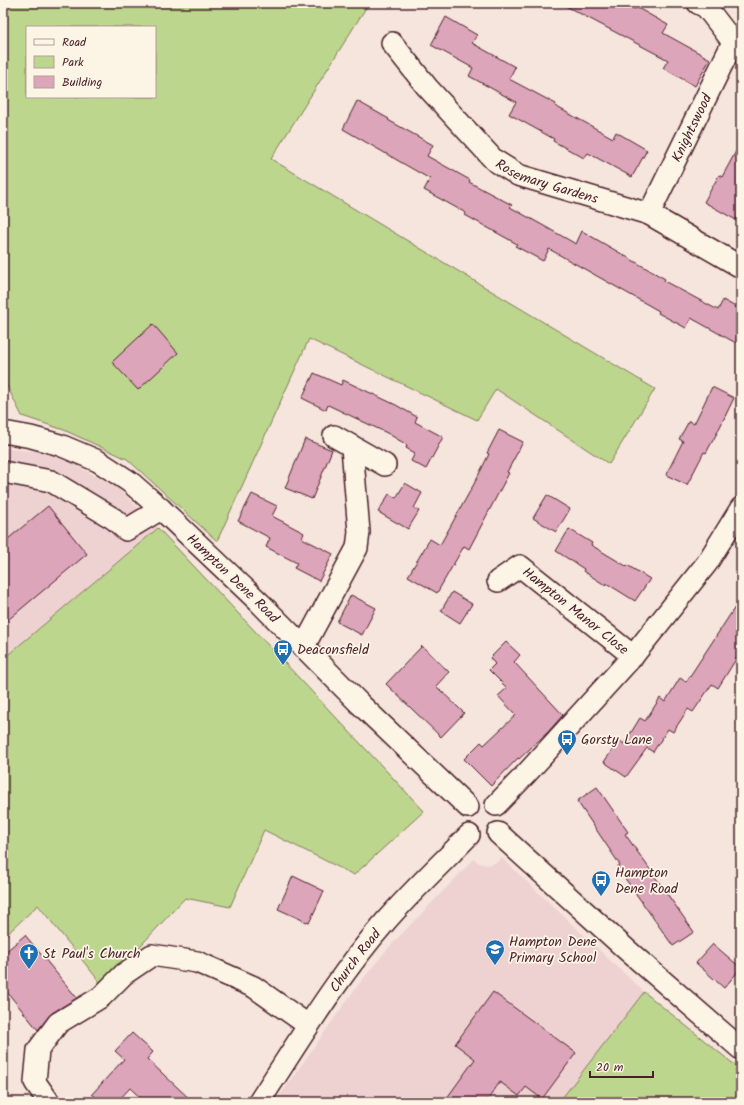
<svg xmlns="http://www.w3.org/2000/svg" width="744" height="1105" font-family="Kalam,sans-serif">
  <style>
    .built { fill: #eed2d2 }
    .green { fill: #bcd68d; stroke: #837a5c; fill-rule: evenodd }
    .building { fill: #dca5ba; stroke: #4a1f2b }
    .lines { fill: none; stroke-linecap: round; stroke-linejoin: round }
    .minor-casing { stroke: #4a1f2b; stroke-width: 24 }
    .minor { stroke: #fcf5e5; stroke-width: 21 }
    .labels { text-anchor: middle; stroke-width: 3.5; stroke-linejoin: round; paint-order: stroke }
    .street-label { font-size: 14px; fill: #4a1f2b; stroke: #fcf5e5 }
    .poi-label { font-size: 14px; fill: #4a1f2b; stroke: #fcf5e5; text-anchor: start }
  </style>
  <rect width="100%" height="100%" fill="#f6e5dc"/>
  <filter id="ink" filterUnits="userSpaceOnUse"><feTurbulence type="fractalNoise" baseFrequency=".025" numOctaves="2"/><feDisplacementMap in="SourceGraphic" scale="8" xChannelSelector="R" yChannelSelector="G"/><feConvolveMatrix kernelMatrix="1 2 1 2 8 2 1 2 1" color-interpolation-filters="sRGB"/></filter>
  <g filter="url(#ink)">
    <!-- built -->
    <g class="built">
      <path d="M 3,448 L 53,453 L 118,488 L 158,528 L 3,659 Z"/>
      <path d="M 502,858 L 644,992 L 741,1102 L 275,1102 L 358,985 L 389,947 L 474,859 L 479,863 L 487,865 L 495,863 Z"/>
    </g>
    <!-- green -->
    <g class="green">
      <path d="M 3,3 L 369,3 L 271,159 L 655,389 L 609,464 L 496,389 L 477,420 L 309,339 L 217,541 L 127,459 L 64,430 L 22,416 L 3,378 ZM 27,27 L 155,27 L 155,97 L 27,97 Z"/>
      <path d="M 158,528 L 424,811 L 354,875 L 264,830 L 230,907 L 185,898 L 103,986 L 38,905 L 3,938 L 3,659 Z"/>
      <path d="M 644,992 L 741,1070 L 741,1102 L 559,1102 Z"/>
    </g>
    <!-- building -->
    <g class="building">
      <path d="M 560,3 L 625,3 L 635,9 L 636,7 L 668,25 L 663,33 L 710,59 L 695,86 L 663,68 L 668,60 Z"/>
      <path d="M 446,17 L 477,35 L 472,43 L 515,67 L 509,79 L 556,104 L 555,106 L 613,138 L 616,132 L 647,150 L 632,177 L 588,153 L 584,158 L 553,141 L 554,139 L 509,114 L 516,102 L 469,76 L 473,68 L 431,45 Z"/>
      <path d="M 357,101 L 389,119 L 388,120 L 433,145 L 427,156 L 470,180 L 469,182 L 512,205 L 510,207 L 576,244 L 582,231 L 665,279 L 664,281 L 718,310 L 723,300 L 741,310 L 741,333 L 736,343 L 691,318 L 686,328 L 658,313 L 659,311 L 549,249 L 543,261 L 515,246 L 517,244 L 465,215 L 466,213 L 424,190 L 430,179 L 343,129 Z"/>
      <path d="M 741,142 L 741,210 L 736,220 L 704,202 L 719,175 L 722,177 Z"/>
      <path d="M 153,324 L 178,353 L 138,390 L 112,362 Z"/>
      <path d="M 314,373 L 341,385 L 343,380 L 396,405 L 417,417 L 415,422 L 443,437 L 426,469 L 411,461 L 415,453 L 406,448 L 407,445 L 387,433 L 328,405 L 326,410 L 302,398 Z"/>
      <path d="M 712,387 L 734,398 L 717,433 L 706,453 L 704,452 L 687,485 L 666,475 L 683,441 L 679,439 L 689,421 L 694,424 Z"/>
      <path d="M 499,430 L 523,442 L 507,472 L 509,473 L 469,549 L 464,546 L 437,593 L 408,576 L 430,539 L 440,545 L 474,484 L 489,454 L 487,453 Z"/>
      <path d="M 305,439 L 332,450 L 312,499 L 285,488 Z"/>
      <path d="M 405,483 L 422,493 L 414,508 L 419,511 L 408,529 L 378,512 L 389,494 L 396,498 Z"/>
      <path d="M 252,494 L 277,506 L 272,516 L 304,533 L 302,538 L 333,554 L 319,581 L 294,568 L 297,563 L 266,547 L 270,538 L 238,521 Z"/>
      <path d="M 547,495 L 570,509 L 556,532 L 533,518 Z"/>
      <path d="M 48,506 L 87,554 L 3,624 L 3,543 Z"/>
      <path d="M 569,529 L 592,543 L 591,545 L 626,566 L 627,565 L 650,579 L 635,601 L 606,583 L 605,585 L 583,571 L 584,569 L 556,551 Z"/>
      <path d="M 452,592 L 472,604 L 460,623 L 441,611 Z"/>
      <path d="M 351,595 L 376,608 L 362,635 L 337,622 Z"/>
      <path d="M 741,598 L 741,651 L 718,688 L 712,684 L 693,712 L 688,709 L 673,732 L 668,729 L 653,752 L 647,748 L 626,777 L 604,762 L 619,740 L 624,744 L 640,718 L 645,721 L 660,698 L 665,702 L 680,678 L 686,682 Z"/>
      <path d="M 506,642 L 520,655 L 514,662 L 563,715 L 548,732 L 519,759 L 518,758 L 491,786 L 464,759 L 481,742 L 484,745 L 516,715 L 498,696 L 507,688 L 489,670 L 495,664 L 490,658 Z"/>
      <path d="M 422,646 L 449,672 L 436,686 L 464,713 L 441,737 L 386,684 Z"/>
      <path d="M 597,787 L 628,832 L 625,834 L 694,932 L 673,946 L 617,867 L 620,865 L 577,801 Z"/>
      <path d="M 293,876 L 324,891 L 309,923 L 278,909 Z"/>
      <path d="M 25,935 L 77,998 L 52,1013 L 38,1030 L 3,987 L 3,954 Z"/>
      <path d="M 713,944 L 741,968 L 724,988 L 696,963 Z"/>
      <path d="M 493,992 L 576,1053 L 542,1099 L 526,1087 L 519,1096 L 500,1082 L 486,1102 L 444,1102 L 475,1059 L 455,1044 Z"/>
      <path d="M 132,1033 L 153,1052 L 147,1059 L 193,1102 L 145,1102 L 130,1088 L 117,1102 L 101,1102 L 92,1094 L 124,1059 L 115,1051 Z"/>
    </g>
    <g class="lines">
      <!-- minor casing -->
      <g class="minor-casing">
        <g id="minor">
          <path id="s1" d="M 392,43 L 427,87 L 494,160 L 518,175 L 649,214 L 741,267"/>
          <path id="s2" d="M 649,214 L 733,42 L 706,7 L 698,3"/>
          <path id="s3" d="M 3,433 L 9,433 L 31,437 L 60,445 L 98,461 L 130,482 L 161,509 L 260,603 L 360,704 L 468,807"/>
          <path d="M 334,436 L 385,465"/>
          <path d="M 3,472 L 51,481 L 114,519 L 126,530 L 161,509"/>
          <path id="s4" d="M 498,581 L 520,566 L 633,656"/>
          <path d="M 303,648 L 357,548 L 359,532 L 352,447"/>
          <path d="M 496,805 L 526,774 L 633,656 L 707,563 L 741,508"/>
          <path d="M 498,833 L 627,950 L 741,1049"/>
          <path d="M 49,1102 L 35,1082 L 38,1050 L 58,1023 L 101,997 L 124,974 L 152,955 L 197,962 L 254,987 L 308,1025"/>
          <path id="s5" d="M 259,1102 C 299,1041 337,977 385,922 C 411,892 441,864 469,835"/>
        </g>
      </g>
      <!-- minor -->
      <use href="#minor" class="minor"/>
    </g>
  </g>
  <!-- icons -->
  <defs>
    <g id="bus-pin" transform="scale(1)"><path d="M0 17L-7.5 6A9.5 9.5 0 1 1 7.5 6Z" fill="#1f6fb2" stroke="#fcf5e5"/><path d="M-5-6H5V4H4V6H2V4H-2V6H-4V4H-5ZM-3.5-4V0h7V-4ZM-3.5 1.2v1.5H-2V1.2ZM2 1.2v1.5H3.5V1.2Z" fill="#fff"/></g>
    <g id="school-pin" transform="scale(1)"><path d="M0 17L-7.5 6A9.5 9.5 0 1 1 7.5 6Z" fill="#1f6fb2" stroke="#fcf5e5"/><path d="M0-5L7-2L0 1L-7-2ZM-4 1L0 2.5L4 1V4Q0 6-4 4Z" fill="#fff"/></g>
    <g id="church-pin" transform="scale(1)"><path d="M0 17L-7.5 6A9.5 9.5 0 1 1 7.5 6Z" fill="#1f6fb2" stroke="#fcf5e5"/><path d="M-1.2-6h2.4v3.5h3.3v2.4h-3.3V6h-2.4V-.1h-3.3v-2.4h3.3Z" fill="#fff"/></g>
  </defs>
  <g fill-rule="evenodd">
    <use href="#bus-pin" x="283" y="649"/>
    <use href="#bus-pin" x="567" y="739"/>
    <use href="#bus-pin" x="601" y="880"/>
    <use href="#school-pin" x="495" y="949"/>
    <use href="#church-pin" x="29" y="953"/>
  </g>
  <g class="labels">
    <!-- street labels -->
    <g class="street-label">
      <text dy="5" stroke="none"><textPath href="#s2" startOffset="96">Knightswood</textPath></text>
      <text dy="5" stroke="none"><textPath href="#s1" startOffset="213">Rosemary Gardens</textPath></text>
      <text dy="5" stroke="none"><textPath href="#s3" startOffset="279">Hampton Dene Road</textPath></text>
      <text dy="5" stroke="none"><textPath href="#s4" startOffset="98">Hampton Manor Close</textPath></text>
      <text dy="5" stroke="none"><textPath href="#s5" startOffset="171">Church Road</textPath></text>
    </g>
    <!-- poi labels -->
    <g class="poi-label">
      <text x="297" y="654">Deaconsfield</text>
      <text x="581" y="744">Gorsty Lane</text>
      <text x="615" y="877">Hampton<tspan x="615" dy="16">Dene Road</tspan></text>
      <text x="509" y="946">Hampton Dene<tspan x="509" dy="16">Primary School</tspan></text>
      <text x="43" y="958">St Paul's Church</text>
    </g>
  </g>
  <!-- margin -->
  <rect width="744" height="1105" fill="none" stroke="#fcf5e5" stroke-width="16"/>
  <rect x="8" y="8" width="728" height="1089" fill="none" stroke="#4a1f2b" stroke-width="1.5" filter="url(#ink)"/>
  <!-- legend -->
  <rect x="26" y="26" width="130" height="72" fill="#fcf5e5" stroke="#b59f9b"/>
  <rect x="34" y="39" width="20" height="6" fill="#fcf5e5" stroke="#b59f9b"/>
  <text x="62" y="46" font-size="12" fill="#4a1f2b">Road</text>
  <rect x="34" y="56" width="20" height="12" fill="#bcd68d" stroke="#b59f9b"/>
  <text x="62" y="66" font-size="12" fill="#4a1f2b">Park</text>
  <rect x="34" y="76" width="20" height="12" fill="#dca5ba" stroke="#b59f9b"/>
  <text x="62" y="86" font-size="12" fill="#4a1f2b">Building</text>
  <!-- scale -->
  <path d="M590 1071v6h63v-6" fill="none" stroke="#4a1f2b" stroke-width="2"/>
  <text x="596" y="1071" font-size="12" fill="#4a1f2b" stroke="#fcf5e5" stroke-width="3" paint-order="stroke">20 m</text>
</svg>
